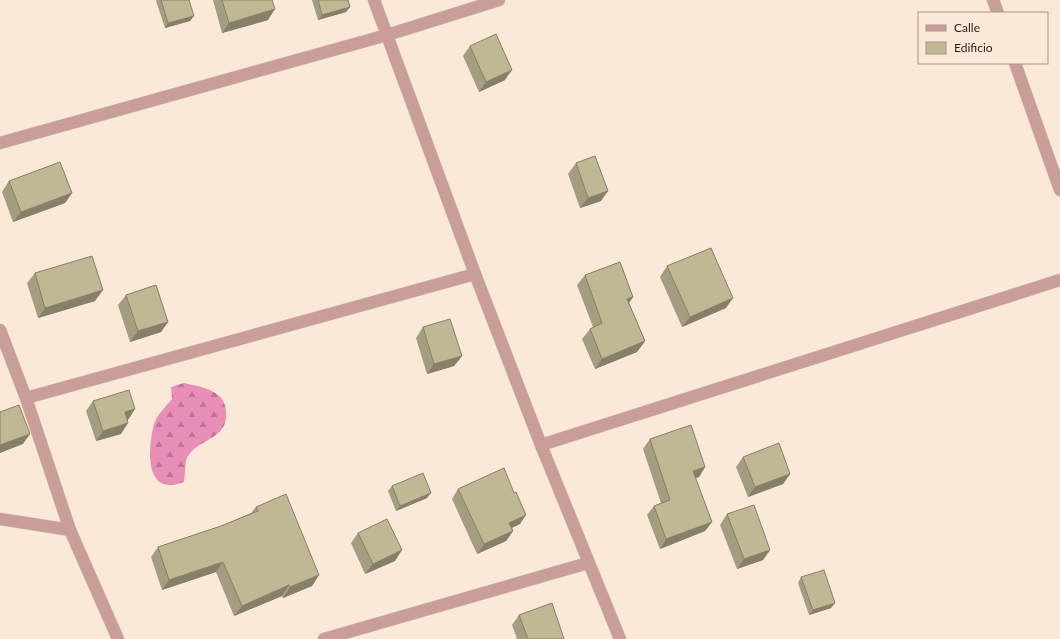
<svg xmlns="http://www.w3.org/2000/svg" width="1060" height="639" font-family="Lato,sans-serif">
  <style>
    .forest { fill: url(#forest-firs) }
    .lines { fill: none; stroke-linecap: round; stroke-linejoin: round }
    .minor-casing { stroke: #d5c4b6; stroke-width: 13 }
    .tertiary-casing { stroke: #d5c4b6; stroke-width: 13 }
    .minor { stroke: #ca9e98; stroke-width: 12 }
    .tertiary { stroke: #ca9e98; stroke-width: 12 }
    .wall { fill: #a59d80 }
    .shaded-wall { fill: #868068 }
    .building { fill: #c0b795; stroke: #868068 }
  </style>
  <defs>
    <pattern id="forest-firs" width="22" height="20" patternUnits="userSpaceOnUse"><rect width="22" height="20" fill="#e98eb6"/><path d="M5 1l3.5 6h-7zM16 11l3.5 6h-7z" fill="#bd7393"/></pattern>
  </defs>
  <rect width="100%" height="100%" fill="#fae8d9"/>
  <!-- forest -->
  <path class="forest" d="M 184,383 C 201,387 225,390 226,411 C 226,418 226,423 222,429 C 214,440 194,444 187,458 C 185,462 185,477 184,482 C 151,495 148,464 151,440 C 152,433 153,425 156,419 C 160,412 167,405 172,399 L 171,387 Z"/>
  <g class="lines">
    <!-- minor casing -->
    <g class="minor-casing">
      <g id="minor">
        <path d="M 374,0 L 475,274 L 541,445 L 620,639"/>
        <path d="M 993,0 L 998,13"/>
        <path d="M 1015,63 L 1060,190"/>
        <path d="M 0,143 L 387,35 L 499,0"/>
        <path d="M 0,330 L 26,398 L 70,530"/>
        <path d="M 26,398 L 475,274"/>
        <path d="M 541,445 L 1060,280"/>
        <path d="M 324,639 L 588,563"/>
      </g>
    </g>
    <!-- tertiary casing -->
    <g class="tertiary-casing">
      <path id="tertiary" d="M 0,519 L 70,530 L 118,639"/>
    </g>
    <!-- minor -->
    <use href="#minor" class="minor"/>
    <!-- tertiary -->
    <use href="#tertiary" class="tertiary"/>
  </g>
  <!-- wall -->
  <g class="wall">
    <path d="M 157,0 L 189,0 L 190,21 L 165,28 L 156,1 Z"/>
    <path d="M 213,0 L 272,0 L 268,20 L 222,33 Z"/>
    <path d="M 312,0 L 348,0 L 350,7 L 346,12 L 318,20 Z"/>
    <path d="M 470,46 L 505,80 L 479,92 L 463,56 Z"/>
    <path d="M 576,163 L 601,201 L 580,208 L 568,174 Z"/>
    <path d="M 9,181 L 72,193 L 65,203 L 13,222 L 2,192 Z"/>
    <path d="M 667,266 L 726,308 L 682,327 L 660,277 Z"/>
    <path d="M 35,273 L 95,301 L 38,318 L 27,283 Z"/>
    <path d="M 585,275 L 633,297 L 629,303 L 645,341 L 637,352 L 595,369 L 582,339 L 590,329 L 593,327 L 577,285 Z"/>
    <path d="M 126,295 L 168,322 L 161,332 L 130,342 L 118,305 Z"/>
    <path d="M 423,327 L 462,356 L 454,366 L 427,374 L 416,338 Z"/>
    <path d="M 93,401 L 135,409 L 127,420 L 121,434 L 96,441 L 86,411 Z"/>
    <path d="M 650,439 L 705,467 L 699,477 L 695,478 L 712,522 L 705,531 L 660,549 L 647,515 L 654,506 L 661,503 L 643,449 Z"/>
    <path d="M 743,457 L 790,474 L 783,484 L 748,497 L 736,467 Z"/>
    <path d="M 392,486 L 427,498 L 396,511 L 388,491 Z"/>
    <path d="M 458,489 L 520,524 L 512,528 L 513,531 L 506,541 L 477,554 L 452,499 Z"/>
    <path d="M 256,507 L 319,575 L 312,586 L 283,598 L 282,596 L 234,616 L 216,572 L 162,590 L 151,557 L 158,547 L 221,526 L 251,513 Z"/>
    <path d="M 727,514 L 770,550 L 763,560 L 737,569 L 720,525 Z"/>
    <path d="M 358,533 L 395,561 L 365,574 L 351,543 Z"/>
    <path d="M 801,577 L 831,608 L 809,615 L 798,583 Z"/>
    <path d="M 519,615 L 564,639 L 517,639 L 512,625 Z"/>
  </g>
  <!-- shaded-wall -->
  <g class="shaded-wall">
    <path d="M 350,7 L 346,12 L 318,20 L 322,15 Z"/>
    <path d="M 275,9 L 268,20 L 222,33 L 229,23 Z"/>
    <path d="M 194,16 L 190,21 L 165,28 L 168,23 Z"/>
    <path d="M 512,70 L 505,80 L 479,92 L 486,82 Z"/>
    <path d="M 608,191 L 601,201 L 580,208 L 588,198 Z"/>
    <path d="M 72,193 L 65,203 L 13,222 L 21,212 Z"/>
    <path d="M 103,290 L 95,301 L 38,318 L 45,308 Z"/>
    <path d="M 633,297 L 625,308 L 627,299 Z"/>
    <path d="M 733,298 L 726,308 L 682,327 L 690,317 Z"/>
    <path d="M 168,322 L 161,332 L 130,342 L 138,331 Z"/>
    <path d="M 645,341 L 637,352 L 595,369 L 602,359 Z"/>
    <path d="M 462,356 L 454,366 L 427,374 L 434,364 Z"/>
    <path d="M 135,409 L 128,420 L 118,423 L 125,412 Z"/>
    <path d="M 128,423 L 121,434 L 96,441 L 103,431 Z"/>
    <path d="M 30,434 L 23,444 L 0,453 L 0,445 Z"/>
    <path d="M 705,467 L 699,477 L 686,481 L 693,471 Z"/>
    <path d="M 790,474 L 783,484 L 748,497 L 755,487 Z"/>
    <path d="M 431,493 L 427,498 L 396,511 L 400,506 Z"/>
    <path d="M 526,515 L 520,524 L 502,532 L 509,523 Z"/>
    <path d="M 712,522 L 705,531 L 660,549 L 666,539 Z"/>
    <path d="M 513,531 L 506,541 L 477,554 L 484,544 Z"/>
    <path d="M 402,550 L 395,561 L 365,574 L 373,564 Z"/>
    <path d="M 770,550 L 763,560 L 737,569 L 744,559 Z"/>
    <path d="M 223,562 L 216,572 L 162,590 L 169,580 Z"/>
    <path d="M 319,575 L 312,586 L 283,598 L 290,587 Z"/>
    <path d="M 289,585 L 282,596 L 234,616 L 242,606 Z"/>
    <path d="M 835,603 L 831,608 L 809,615 L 813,610 Z"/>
  </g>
  <!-- building -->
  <g class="building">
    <path d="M 161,0 L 189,0 L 194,16 L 168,23 Z"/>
    <path d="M 222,0 L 272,0 L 275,9 L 229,23 Z"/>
    <path d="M 318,0 L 348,0 L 350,7 L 322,15 Z"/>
    <path d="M 496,34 L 512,70 L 486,82 L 470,46 Z"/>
    <path d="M 595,156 L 608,191 L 588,198 L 576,163 Z"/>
    <path d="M 60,162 L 72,193 L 21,212 L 9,181 Z"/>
    <path d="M 711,248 L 733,298 L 690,317 L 667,266 Z"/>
    <path d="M 92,256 L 103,290 L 45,308 L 35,273 Z"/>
    <path d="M 620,262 L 633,297 L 627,299 L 645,341 L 602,359 L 590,329 L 602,323 L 585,275 Z"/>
    <path d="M 156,285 L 168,322 L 138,331 L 126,295 Z"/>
    <path d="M 450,319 L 462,356 L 434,364 L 423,327 Z"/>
    <path d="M 129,390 L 135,409 L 125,412 L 128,423 L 103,431 L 93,401 Z"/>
    <path d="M 19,405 L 30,434 L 0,445 L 0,412 Z"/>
    <path d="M 691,425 L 705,467 L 693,471 L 712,522 L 666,539 L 654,506 L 670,500 L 650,439 Z"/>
    <path d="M 779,443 L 790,474 L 755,487 L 743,457 Z"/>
    <path d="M 504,468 L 514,493 L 516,492 L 526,515 L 509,523 L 513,531 L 484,544 L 458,489 Z"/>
    <path d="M 423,473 L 431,493 L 400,506 L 392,486 Z"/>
    <path d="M 286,494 L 319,575 L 290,587 L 289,585 L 242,606 L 223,562 L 169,580 L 158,547 L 221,526 L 258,511 L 256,507 Z"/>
    <path d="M 754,505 L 770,550 L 744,559 L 727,514 Z"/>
    <path d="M 387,519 L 402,550 L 373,564 L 358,533 Z"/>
    <path d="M 824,570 L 835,603 L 813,610 L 801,577 Z"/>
    <path d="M 552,603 L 564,639 L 528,639 L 519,615 Z"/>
  </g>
  <!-- legend -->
  <rect x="918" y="12" width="130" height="52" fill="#fae8d9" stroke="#a7978b"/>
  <rect x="926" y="25" width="20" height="6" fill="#ca9e98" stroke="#a7978b"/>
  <text x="954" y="32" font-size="12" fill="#2a1e15">Calle</text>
  <rect x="926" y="42" width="20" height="12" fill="#c0b795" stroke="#a7978b"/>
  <text x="954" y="52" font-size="12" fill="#2a1e15">Edificio</text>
</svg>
